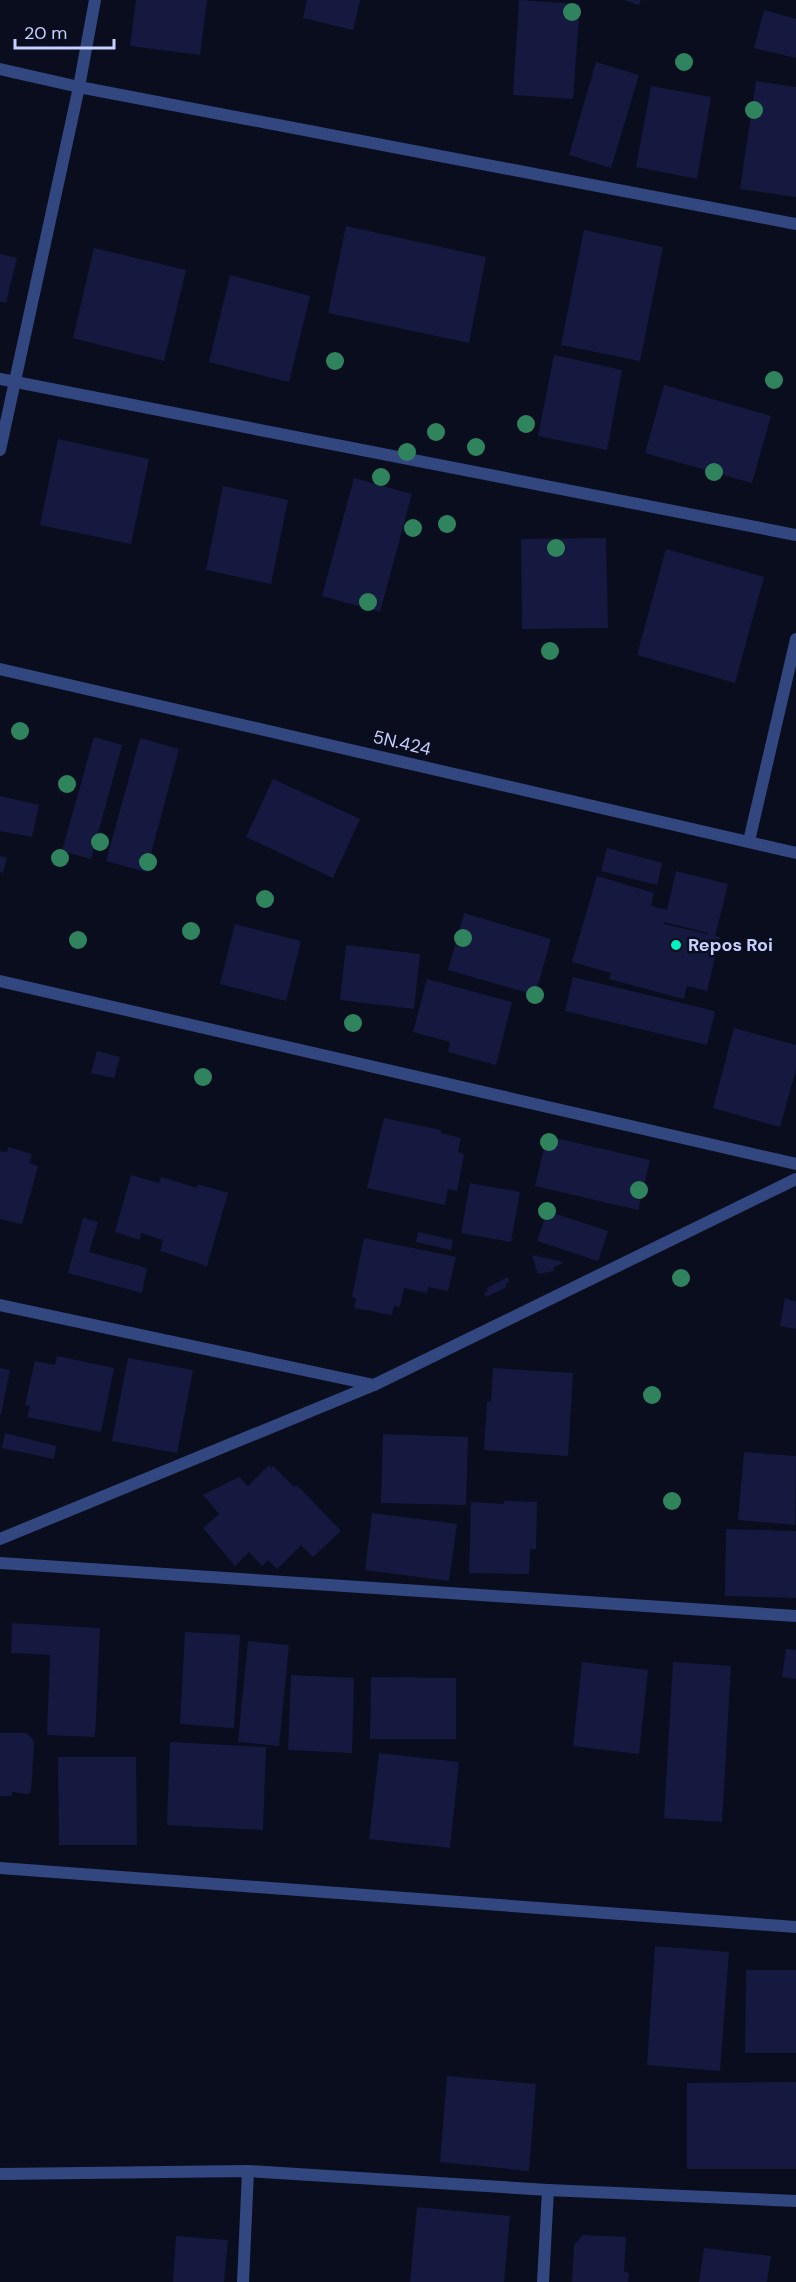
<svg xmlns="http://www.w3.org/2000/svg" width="796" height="2282" font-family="'DM Sans',sans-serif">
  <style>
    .building { fill: #15193f; fill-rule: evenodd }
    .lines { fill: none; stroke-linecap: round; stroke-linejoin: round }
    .street { stroke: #32467f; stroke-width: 12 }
    .tree { fill: #2f845d }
    .poi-dot { fill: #00f1c2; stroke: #0a0d1d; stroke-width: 2 }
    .labels { text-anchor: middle; stroke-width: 5; stroke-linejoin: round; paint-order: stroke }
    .street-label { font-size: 18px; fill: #c6d0ff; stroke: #0a0d1d }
    .poi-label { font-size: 18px; font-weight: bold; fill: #c6d0ff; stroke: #0a0d1d; text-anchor: start }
  </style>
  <rect width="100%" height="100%" fill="#0a0d1d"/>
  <!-- building -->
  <g class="building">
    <path d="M 136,0 L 207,0 L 200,55 L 130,46 Z"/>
    <path d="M 307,0 L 360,0 L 353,30 L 303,18 Z"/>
    <path d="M 519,0 L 580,4 L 573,99 L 513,95 Z"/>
    <path d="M 623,0 L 641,0 L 639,5 Z"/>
    <path d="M 764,10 L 796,19 L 796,58 L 754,48 Z"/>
    <path d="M 596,62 L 639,75 L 611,168 L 569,155 Z"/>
    <path d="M 756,81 L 796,87 L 796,197 L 740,189 Z"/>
    <path d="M 651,86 L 711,97 L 697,179 L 636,167 Z"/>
    <path d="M 346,226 L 486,257 L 469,343 L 328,313 Z"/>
    <path d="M 584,230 L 663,247 L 640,361 L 561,345 Z"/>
    <path d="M 94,248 L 186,270 L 164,361 L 73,338 Z"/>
    <path d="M 0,254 L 17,258 L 6,303 L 0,302 Z"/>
    <path d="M 230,275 L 310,296 L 289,382 L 209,362 Z"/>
    <path d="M 554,355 L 622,370 L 607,450 L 538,436 Z"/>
    <path d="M 664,385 L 771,416 L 752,483 L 645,453 Z"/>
    <path d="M 58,439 L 149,459 L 131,544 L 40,525 Z"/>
    <path d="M 354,478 L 412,494 L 380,612 L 322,596 Z"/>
    <path d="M 223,486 L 288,500 L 271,584 L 206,570 Z"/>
    <path d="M 606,538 L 608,628 L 522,629 L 521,539 Z"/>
    <path d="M 666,549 L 764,577 L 735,683 L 637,655 Z"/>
    <path d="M 94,737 L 122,745 L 91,859 L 62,851 Z"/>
    <path d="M 140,738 L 179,749 L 146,872 L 106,861 Z"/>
    <path d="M 273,779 L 360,819 L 333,878 L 246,837 Z"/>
    <path d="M 0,796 L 39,805 L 32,837 L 0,831 Z"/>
    <path d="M 607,848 L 662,863 L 657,885 L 601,871 Z"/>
    <path d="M 0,856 L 7,858 L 3,873 L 0,872 Z"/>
    <path d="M 676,871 L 728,884 L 715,936 L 720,937 L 707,991 L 687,986 L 684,999 L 609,979 L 611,973 L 572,962 L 597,876 L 654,893 L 651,906 L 667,910 ZM 664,922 L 708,933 L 708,934 L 664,924 Z"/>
    <path d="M 464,913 L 551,939 L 535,995 L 448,970 Z"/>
    <path d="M 235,924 L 301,941 L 286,1001 L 220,984 Z"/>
    <path d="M 346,945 L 420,954 L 414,1009 L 340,1000 Z"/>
    <path d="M 573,977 L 715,1011 L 707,1045 L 565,1011 Z"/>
    <path d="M 427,979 L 512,1002 L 496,1065 L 448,1052 L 450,1042 L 413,1032 Z"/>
    <path d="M 734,1028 L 796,1045 L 796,1069 L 780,1127 L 713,1108 Z"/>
    <path d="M 97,1051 L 120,1057 L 114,1078 L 91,1073 Z"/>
    <path d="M 384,1118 L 441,1130 L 441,1133 L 461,1138 L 458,1152 L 464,1154 L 457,1191 L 448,1189 L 445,1205 L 367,1188 Z"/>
    <path d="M 547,1136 L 650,1160 L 638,1210 L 535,1186 Z"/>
    <path d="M 8,1147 L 32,1154 L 29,1163 L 38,1166 L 22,1224 L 0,1219 L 0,1151 L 7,1152 Z"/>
    <path d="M 131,1175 L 159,1183 L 161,1177 L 197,1188 L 198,1184 L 228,1193 L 207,1266 L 160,1251 L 163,1240 L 141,1233 L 140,1240 L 115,1232 Z"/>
    <path d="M 470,1183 L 520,1192 L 511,1242 L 461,1233 Z"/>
    <path d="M 547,1211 L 608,1231 L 598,1261 L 537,1241 Z"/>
    <path d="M 83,1218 L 98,1222 L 89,1252 L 147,1268 L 142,1293 L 68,1273 Z"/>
    <path d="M 418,1232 L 453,1240 L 451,1250 L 416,1242 Z"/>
    <path d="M 364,1238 L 456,1257 L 448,1291 L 428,1287 L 427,1293 L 404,1288 L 400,1307 L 394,1306 L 392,1315 L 354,1308 L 356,1298 L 352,1297 Z"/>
    <path d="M 537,1255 L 537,1256 L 564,1262 L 553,1268 L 554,1271 L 538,1274 L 532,1256 Z"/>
    <path d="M 508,1277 L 509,1282 L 505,1284 L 507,1287 L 486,1297 L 484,1293 L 488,1291 L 487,1288 Z"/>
    <path d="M 785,1298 L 796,1302 L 796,1329 L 780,1326 Z"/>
    <path d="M 57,1356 L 114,1368 L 101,1432 L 27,1417 L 30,1406 L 25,1405 L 35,1361 L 55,1365 Z"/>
    <path d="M 128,1358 L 193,1370 L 177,1453 L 112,1441 Z"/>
    <path d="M 0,1368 L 10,1370 L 1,1415 L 0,1415 Z"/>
    <path d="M 493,1368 L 573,1373 L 568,1456 L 484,1450 L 487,1401 L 491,1402 Z"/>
    <path d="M 5,1433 L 56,1446 L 54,1459 L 2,1448 Z"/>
    <path d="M 383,1434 L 468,1437 L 466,1505 L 381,1503 Z"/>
    <path d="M 744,1452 L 796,1456 L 795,1525 L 738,1520 Z"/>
    <path d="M 269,1465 L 271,1468 L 273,1466 L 294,1487 L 297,1485 L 341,1531 L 313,1557 L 301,1545 L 277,1569 L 268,1560 L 262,1566 L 249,1552 L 235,1566 L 203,1528 L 219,1514 L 203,1495 L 239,1477 L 248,1486 Z"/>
    <path d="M 504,1501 L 537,1502 L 536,1549 L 530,1549 L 529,1574 L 469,1573 L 471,1502 L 504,1504 Z"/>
    <path d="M 372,1513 L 457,1524 L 449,1581 L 365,1570 Z"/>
    <path d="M 726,1529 L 796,1531 L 796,1598 L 725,1596 Z"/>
    <path d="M 12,1623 L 100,1628 L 95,1737 L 47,1735 L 50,1655 L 11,1653 Z"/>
    <path d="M 185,1632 L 240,1635 L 234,1728 L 180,1724 Z"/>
    <path d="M 248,1641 L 289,1645 L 279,1746 L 238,1742 Z"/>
    <path d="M 786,1649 L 796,1650 L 796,1679 L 782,1677 Z"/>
    <path d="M 582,1662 L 648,1670 L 639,1754 L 573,1746 Z"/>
    <path d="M 673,1662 L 731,1666 L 722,1822 L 664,1818 Z"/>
    <path d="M 291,1675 L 354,1678 L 352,1753 L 288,1750 Z"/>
    <path d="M 371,1677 L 456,1678 L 456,1739 L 370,1739 Z"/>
    <path d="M 0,1733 L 26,1733 L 32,1738 L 34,1743 L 31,1792 L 27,1794 L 12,1792 L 12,1796 L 0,1796 Z"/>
    <path d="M 170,1742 L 266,1747 L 263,1830 L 167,1825 Z"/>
    <path d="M 379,1753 L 459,1762 L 450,1848 L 369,1839 Z"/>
    <path d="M 58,1757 L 136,1757 L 137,1845 L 59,1845 Z"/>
    <path d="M 655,1946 L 729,1952 L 720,2071 L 647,2065 Z"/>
    <path d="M 746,1970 L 796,1970 L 796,2053 L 745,2053 Z"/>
    <path d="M 447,2076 L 536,2084 L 529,2171 L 440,2162 Z"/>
    <path d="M 796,2082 L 796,2169 L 687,2169 L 687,2083 Z"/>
    <path d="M 417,2207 L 510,2216 L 504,2282 L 410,2282 Z"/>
    <path d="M 583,2235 L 626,2237 L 624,2272 L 629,2273 L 628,2282 L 572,2282 L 574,2245 Z"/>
    <path d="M 176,2236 L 228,2240 L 224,2282 L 173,2282 Z"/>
    <path d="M 704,2248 L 771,2256 L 767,2282 L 699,2282 Z"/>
  </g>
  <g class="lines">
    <!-- street -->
    <g class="street">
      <path d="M 0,69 L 79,87 L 796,224"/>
      <path d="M 0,379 L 796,535"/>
      <path d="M 0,450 L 79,87 L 95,0"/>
      <path d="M 0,669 L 796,853"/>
      <path d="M 749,841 L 796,639"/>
      <path d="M 0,981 L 796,1164"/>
      <path d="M 0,1305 L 374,1385"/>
      <path d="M 0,1539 L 374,1385 L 796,1179"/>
      <path d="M 0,1563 L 796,1616"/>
      <path d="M 0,1868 L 796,1927"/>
      <path d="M 0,2174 L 248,2171 L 548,2190 L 796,2201"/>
      <path d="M 243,2282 L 248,2171"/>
      <path d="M 543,2282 L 548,2190"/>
    </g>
  </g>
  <!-- trees -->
  <g class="tree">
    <circle cx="572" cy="12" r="9"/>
    <circle cx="684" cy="62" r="9"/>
    <circle cx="754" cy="110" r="9"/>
    <circle cx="335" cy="361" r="9"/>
    <circle cx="774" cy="380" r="9"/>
    <circle cx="526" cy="424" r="9"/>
    <circle cx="436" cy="432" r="9"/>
    <circle cx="476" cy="447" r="9"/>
    <circle cx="407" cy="452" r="9"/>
    <circle cx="714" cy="472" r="9"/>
    <circle cx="381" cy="477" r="9"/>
    <circle cx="447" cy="524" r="9"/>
    <circle cx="413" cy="528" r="9"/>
    <circle cx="556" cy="548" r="9"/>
    <circle cx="368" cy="602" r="9"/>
    <circle cx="550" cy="651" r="9"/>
    <circle cx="20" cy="731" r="9"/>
    <circle cx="67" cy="784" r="9"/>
    <circle cx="100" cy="842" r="9"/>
    <circle cx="60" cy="858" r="9"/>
    <circle cx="148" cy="862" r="9"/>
    <circle cx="265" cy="899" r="9"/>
    <circle cx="191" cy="931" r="9"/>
    <circle cx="463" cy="938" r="9"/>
    <circle cx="78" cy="940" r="9"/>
    <circle cx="535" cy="995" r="9"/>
    <circle cx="353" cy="1023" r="9"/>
    <circle cx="203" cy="1077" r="9"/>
    <circle cx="549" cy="1142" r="9"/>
    <circle cx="639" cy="1190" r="9"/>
    <circle cx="547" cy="1211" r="9"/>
    <circle cx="681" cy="1278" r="9"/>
    <circle cx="652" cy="1395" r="9"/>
    <circle cx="672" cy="1501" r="9"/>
  </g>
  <!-- markers -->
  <circle class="poi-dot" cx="676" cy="945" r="6"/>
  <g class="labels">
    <!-- street labels -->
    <g class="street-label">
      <text transform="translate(402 743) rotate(13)" y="6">5N.424</text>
    </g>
    <!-- poi labels -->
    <g class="poi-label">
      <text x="688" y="951">Repos Roi</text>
    </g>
  </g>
  <!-- scale -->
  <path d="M15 39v9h99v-9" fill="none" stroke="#c6d0ff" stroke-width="3"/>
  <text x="24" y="39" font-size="18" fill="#c6d0ff" stroke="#0a0d1d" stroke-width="4.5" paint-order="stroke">20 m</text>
</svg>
